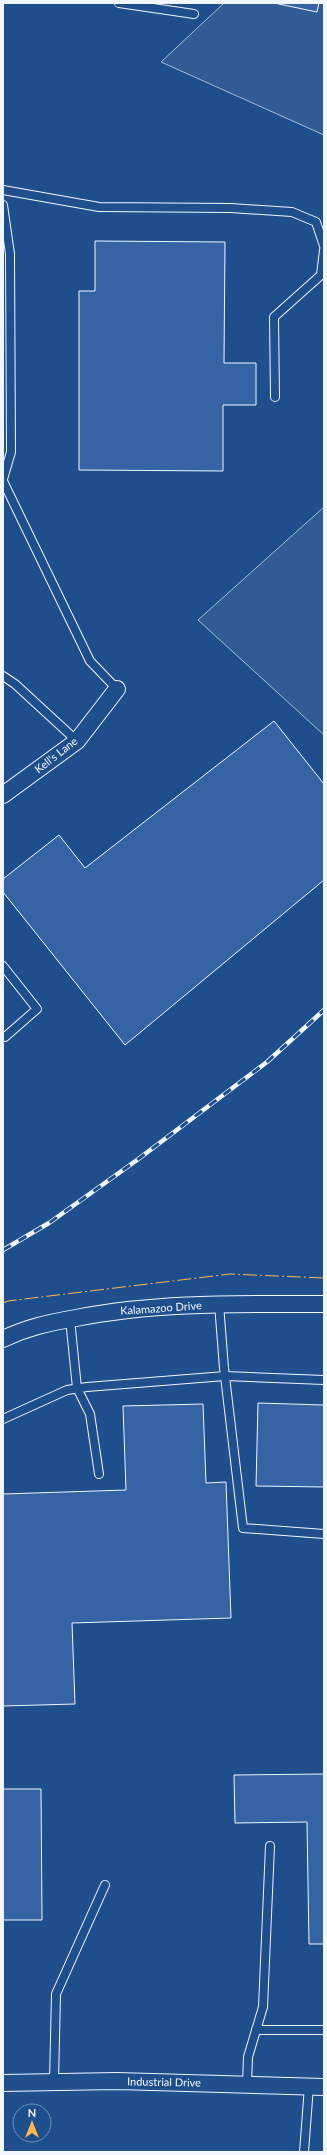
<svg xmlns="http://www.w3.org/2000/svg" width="327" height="2155" font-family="Lato,sans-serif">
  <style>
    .built { fill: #305b95; stroke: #a8bbd7 }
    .building { fill: #3563a3; stroke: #f2f6ff }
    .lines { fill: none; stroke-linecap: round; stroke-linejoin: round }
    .lane-casing { stroke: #f2f6ff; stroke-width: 10 }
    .street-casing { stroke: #f2f6ff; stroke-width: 18 }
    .lane { stroke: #1f4e8c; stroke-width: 8 }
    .street { stroke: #1f4e8c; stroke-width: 16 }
    .rail-casing { stroke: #f2f6ff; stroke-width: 4.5 }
    .rail { stroke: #1f4e8c; stroke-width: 3; stroke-dasharray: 9; stroke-linecap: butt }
    .power { stroke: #ffb74d; stroke-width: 1; stroke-dasharray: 14 3 2 3; stroke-linecap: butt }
    .labels { text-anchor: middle; stroke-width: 3; stroke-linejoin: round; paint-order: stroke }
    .street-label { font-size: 11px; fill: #f2f6ff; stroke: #1f4e8c }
  </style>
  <rect width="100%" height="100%" fill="#1f4e8c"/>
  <!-- built -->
  <g class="built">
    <path d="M 224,3 L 324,3 L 324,135 L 161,62 Z"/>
    <path d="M 324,507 L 324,735 L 198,620 Z"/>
  </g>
  <!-- building -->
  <g class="building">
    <path d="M 274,3 L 319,3 L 317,12 Z"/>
    <path d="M 95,241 L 225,242 L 224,363 L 256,363 L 256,405 L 223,405 L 223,471 L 79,470 L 79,291 L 95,291 Z"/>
    <path d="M 274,721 L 324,784 L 324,880 L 125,1045 L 3,892 L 3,879 L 59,835 L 85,868 Z"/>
    <path d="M 258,1403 L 324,1405 L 324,1487 L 256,1486 Z"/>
    <path d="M 203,1404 L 206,1483 L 226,1482 L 231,1618 L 72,1623 L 75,1704 L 3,1706 L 3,1494 L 126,1490 L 123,1406 Z"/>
    <path d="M 324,1774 L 324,1944 L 309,1944 L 307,1822 L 235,1823 L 234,1775 Z"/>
    <path d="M 3,1789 L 41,1789 L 42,1920 L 3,1920 Z"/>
  </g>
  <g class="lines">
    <!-- lane casing -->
    <g class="lane-casing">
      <g id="lane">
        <path d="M 119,3 L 194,14"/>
        <path d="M 3,190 L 99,207 L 231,208 L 292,212 L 316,222 L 324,246"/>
        <path d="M 3,205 L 10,254 L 11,452 L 3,479"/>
        <path d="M 275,397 L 274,317 L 321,275 L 324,250"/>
        <path d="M 3,481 L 90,661 L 117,689"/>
        <path d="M 3,676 L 15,684 L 77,741"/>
        <path d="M 3,966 L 37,1009 L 5,1037 L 3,1036"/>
        <path d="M 219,1304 L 224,1368 L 243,1528 L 324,1534"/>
        <path d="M 70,1319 L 77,1388 L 90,1414 L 99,1474"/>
        <path d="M 3,1419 L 67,1390 L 87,1387 L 225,1376 L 324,1380"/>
        <path d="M 256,2030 L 324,2030"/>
        <path d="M 54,2082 L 56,1994 L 105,1885"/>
        <path d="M 247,2084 L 248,2057 L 263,2007 L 270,1846"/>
        <path d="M 304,2152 L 309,2086"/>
      </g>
    </g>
    <!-- street casing -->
    <g class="street-casing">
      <g id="street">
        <path d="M 3,795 L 77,741 L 117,689"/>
        <path d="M 3,1339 C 28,1327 48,1323 76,1318 C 157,1302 241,1304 324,1304"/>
        <path d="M 3,2083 L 117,2081 L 324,2087"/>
      </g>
    </g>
    <!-- lane -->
    <use href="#lane" class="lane"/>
    <!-- street -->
    <use href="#street" class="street"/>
    <!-- rail casing -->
    <g class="rail-casing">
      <path id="rail" d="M 3,1250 L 49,1223 L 137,1160 L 267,1062 L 324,1010"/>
    </g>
    <!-- rail -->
    <use href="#rail" class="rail"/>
    <!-- power -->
    <path class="power" d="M 3,1303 L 8,1301 L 230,1274 L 324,1278"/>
  </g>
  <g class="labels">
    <!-- street labels -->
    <g class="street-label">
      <text transform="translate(56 755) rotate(-38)" y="4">Kell's Lane</text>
      <text transform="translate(161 1308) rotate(-4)" y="4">Kalamazoo Drive</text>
      <text transform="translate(164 2082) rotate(1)" y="4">Industrial Drive</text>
    </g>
  </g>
  <!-- border -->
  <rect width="327" height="2155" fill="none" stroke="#f2f6ff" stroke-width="8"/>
  <!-- north arrow -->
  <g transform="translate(32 2123)"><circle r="19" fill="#1f4e8c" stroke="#7391ba"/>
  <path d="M0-3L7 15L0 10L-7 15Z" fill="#ffb74d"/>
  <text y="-6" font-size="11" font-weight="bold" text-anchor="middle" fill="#f2f6ff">N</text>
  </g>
</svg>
